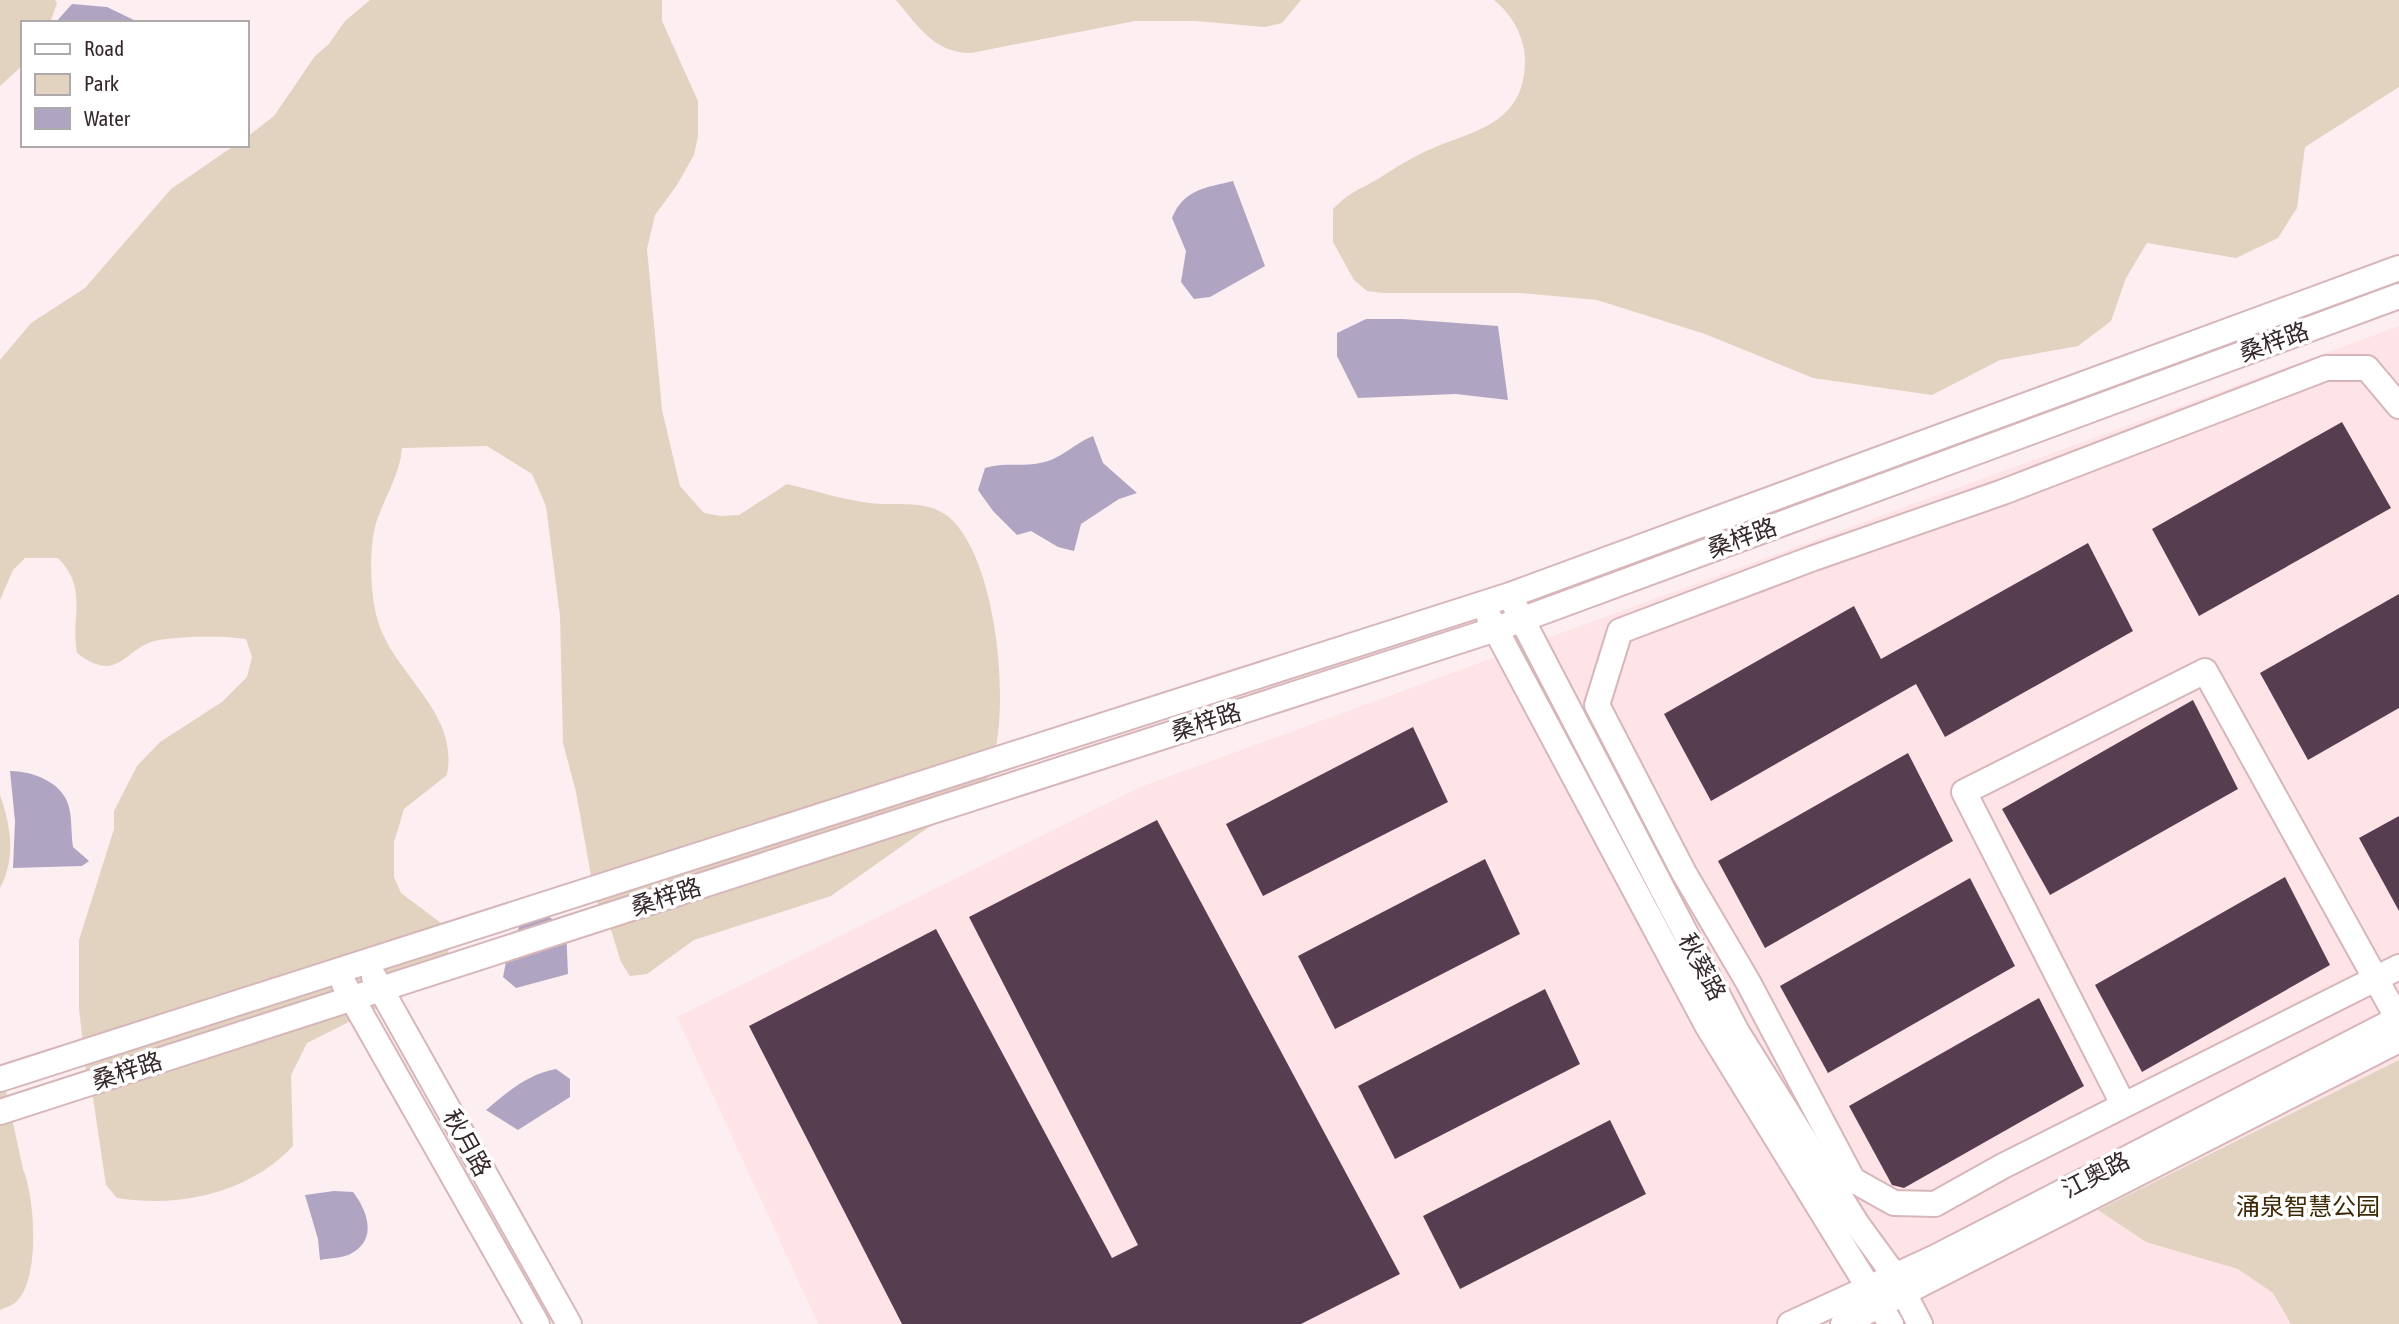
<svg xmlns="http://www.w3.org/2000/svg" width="2399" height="1324" font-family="'Asap Condensed','Noto Sans SC',sans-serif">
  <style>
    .built { fill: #fee4e7 }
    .green { fill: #e1d3bf }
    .water { fill: #afa5c2 }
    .building { fill: #563e50 }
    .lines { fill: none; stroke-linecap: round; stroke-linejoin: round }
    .minor-casing { stroke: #d7b6ba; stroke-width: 28 }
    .minor { stroke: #fff; stroke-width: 24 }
    .labels { text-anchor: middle; stroke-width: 7; stroke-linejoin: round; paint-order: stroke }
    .street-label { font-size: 24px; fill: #35282a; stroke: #fff }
    .park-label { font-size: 24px; fill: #3d2903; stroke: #fff }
  </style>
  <rect width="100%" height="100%" fill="#fdeff1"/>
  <!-- built -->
  <path class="built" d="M 2399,326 L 2399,1324 L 818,1324 L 677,1017 L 1140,787 Z"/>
  <!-- green -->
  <g class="green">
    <path d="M 0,0 L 55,0 L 57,3 L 50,23 L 23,23 L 23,65 L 0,86 Z"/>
    <path d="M 370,0 L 662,0 L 662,21 L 698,101 L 698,136 L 694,155 L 677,185 L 655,215 L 647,249 L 662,410 L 680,486 L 704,513 L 721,516 L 739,515 L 787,484 C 814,490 842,500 870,503 C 893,506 922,500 943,513 C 1000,547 1018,741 980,791 L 831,896 L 694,940 L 647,974 L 630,976 L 621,962 L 611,930 L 595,898 L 576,792 L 563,743 L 560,616 L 546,506 L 532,474 L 487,446 L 402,448 C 400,475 384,498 376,523 C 369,548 370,588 376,614 C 389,673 460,709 447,775 L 404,809 L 394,842 L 394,877 L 401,893 L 445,926 L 451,942 L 446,960 L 421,986 L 307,1043 L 291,1075 L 293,1146 C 249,1193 179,1208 117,1198 L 106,1185 L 93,1098 L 87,1079 L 79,1009 L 79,940 L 114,829 L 114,811 L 137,766 L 160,742 L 222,702 L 247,677 L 252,657 L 246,639 C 217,635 187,636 159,640 C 124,646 120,686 77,653 C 70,616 89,590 58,558 L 25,558 L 13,570 L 0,600 L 0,360 L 31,323 L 85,288 L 171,189 L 235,145 L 247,145 L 247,137 L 274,116 L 315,56 L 329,44 L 345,21 Z"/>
    <path d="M 896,0 L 1301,0 L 1282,23 L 1265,27 L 1195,21 L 1135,21 L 971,53 C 934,53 918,26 896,0 Z"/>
    <path d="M 1494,0 L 2399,0 L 2399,87 L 2305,147 L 2297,208 L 2278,238 L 2236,258 L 2147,243 L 2126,278 L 2111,321 L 2078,346 L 2000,360 L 1932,395 L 1813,378 L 1705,334 L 1597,300 L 1521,293 L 1384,293 L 1367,291 L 1354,280 L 1333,242 L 1333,209 C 1351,190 1362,189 1381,177 C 1401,164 1421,152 1443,144 C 1487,128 1525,116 1525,60 C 1525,38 1512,14 1494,0 Z"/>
    <path d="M 0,795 C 11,826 16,858 0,888 Z"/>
    <path d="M 2399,1060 L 2399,1324 L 2291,1324 L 2273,1293 L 2238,1269 L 2146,1242 L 2098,1210 Z"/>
    <path d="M 0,1063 L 23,1169 C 35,1197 41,1281 15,1303 C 11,1306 4,1308 0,1310 Z"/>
  </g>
  <!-- water -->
  <g class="water">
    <path d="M 72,4 L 107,7 L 140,23 L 55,23 Z"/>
    <path d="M 1233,181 L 1265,266 L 1210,297 L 1194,299 L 1181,282 L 1186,251 L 1172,218 C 1184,189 1205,188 1233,181 Z"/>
    <path d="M 1366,319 L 1403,319 L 1498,326 L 1508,400 L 1456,394 L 1358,398 L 1337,356 L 1337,333 Z"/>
    <path d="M 1093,436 L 1103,463 L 1137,493 L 1119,499 L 1081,524 L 1074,551 L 1058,547 L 1031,531 L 1017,535 L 993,511 L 978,490 L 985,468 C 1004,462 1021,467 1040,463 C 1060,460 1075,443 1093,436 Z"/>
    <path d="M 10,771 C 32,771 63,782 69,807 C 72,819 71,834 73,847 L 89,861 L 82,866 L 13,868 L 15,821 Z"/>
    <path d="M 540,911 L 566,928 L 568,974 L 516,988 L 503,977 L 508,952 L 524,916 Z"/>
    <path d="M 556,1069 L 570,1079 L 570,1097 L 518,1130 L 486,1110 C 507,1092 528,1074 556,1069 Z"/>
    <path d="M 334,1191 L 353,1192 C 367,1210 378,1239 352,1253 C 344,1258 330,1258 320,1260 L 318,1239 L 305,1195 Z"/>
  </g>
  <!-- building -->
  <g class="building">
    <path d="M 2342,422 L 2391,508 L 2199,616 L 2152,529 Z"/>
    <path d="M 2088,543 L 2133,631 L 1945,737 L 1916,684 L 1711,801 L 1664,714 L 1854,606 L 1881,659 Z"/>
    <path d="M 2399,594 L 2399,708 L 2308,760 L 2260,673 Z"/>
    <path d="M 2193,700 L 2238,789 L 2050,895 L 2002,809 Z"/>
    <path d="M 1413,727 L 1448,802 L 1263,896 L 1226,824 Z"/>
    <path d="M 1908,753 L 1953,841 L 1765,948 L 1718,861 Z"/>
    <path d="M 2399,816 L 2399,911 L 2359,838 Z"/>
    <path d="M 1157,820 L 1400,1274 L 1301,1324 L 902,1324 L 749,1026 L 936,929 L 1112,1258 L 1138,1245 L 969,917 Z"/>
    <path d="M 1485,859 L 1520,934 L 1335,1029 L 1298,956 Z"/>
    <path d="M 2285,877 L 2330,965 L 2142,1072 L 2095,985 Z"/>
    <path d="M 1970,878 L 2015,966 L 1828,1073 L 1780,986 Z"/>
    <path d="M 1545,989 L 1580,1064 L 1395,1159 L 1358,1086 Z"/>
    <path d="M 2039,998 L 2084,1086 L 1904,1188 L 1892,1185 L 1849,1106 Z"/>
    <path d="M 1610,1120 L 1646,1194 L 1460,1289 L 1423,1216 Z"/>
  </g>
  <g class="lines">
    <!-- minor casing -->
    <g class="minor-casing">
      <g id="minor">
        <path d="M 2399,406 L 2367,368 L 2326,368 L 2003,492 L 1811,559 L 1620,631 L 1597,705 L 1684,873 L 1748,982 L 1853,1180 L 1894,1203 L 1935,1204 L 2003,1166 L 2399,967"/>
        <path d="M 1515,606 L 1737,1032 L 1857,1224 L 1895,1276 L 1920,1324"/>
        <path d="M 1489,617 L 1708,1027 L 1891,1324"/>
        <path d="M 374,977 L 569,1324"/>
        <path d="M 344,984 L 537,1324"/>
        <path d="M 0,1079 L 1510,595 L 2399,268"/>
        <path d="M 2123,1104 L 1964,792 L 2205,671 L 2398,1019"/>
        <path d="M 0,1112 L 1496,629 L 2399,296"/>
        <path d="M 1790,1324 L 1936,1257 L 2399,1018"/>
        <path d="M 1843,1324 L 2399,1040"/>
      </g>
    </g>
    <!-- minor -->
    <use href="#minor" class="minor"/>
  </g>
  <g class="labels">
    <!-- street labels -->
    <g class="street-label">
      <text transform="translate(2274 342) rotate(-20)" y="8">桑梓路</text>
      <text transform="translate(1742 538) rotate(-20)" y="8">桑梓路</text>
      <text transform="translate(1206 722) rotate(-18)" y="8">桑梓路</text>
      <text transform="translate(666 897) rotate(-18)" y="8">桑梓路</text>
      <text transform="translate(1702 967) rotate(62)" y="8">秋葵路</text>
      <text transform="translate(127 1071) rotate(-18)" y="8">桑梓路</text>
      <text transform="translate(467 1143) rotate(61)" y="8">秋月路</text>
      <text transform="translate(2096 1175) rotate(-27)" y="8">江奥路</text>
    </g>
    <!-- park labels -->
    <g class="park-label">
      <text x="2308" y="1215">涌泉智慧公园</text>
    </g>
  </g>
  <!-- legend -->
  <rect x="21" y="21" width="228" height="126" fill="#ffffff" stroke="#aea9aa" stroke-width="2"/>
  <rect x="35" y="44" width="35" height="10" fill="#ffffff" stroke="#aea9aa" stroke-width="2"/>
  <text x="84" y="56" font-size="21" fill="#35282a">Road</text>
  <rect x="35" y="74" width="35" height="21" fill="#e1d3bf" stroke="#aea9aa" stroke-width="2"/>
  <text x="84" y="91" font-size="21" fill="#35282a">Park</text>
  <rect x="35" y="108" width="35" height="21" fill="#afa5c2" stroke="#aea9aa" stroke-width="2"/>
  <text x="84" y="126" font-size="21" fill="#35282a">Water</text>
</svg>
